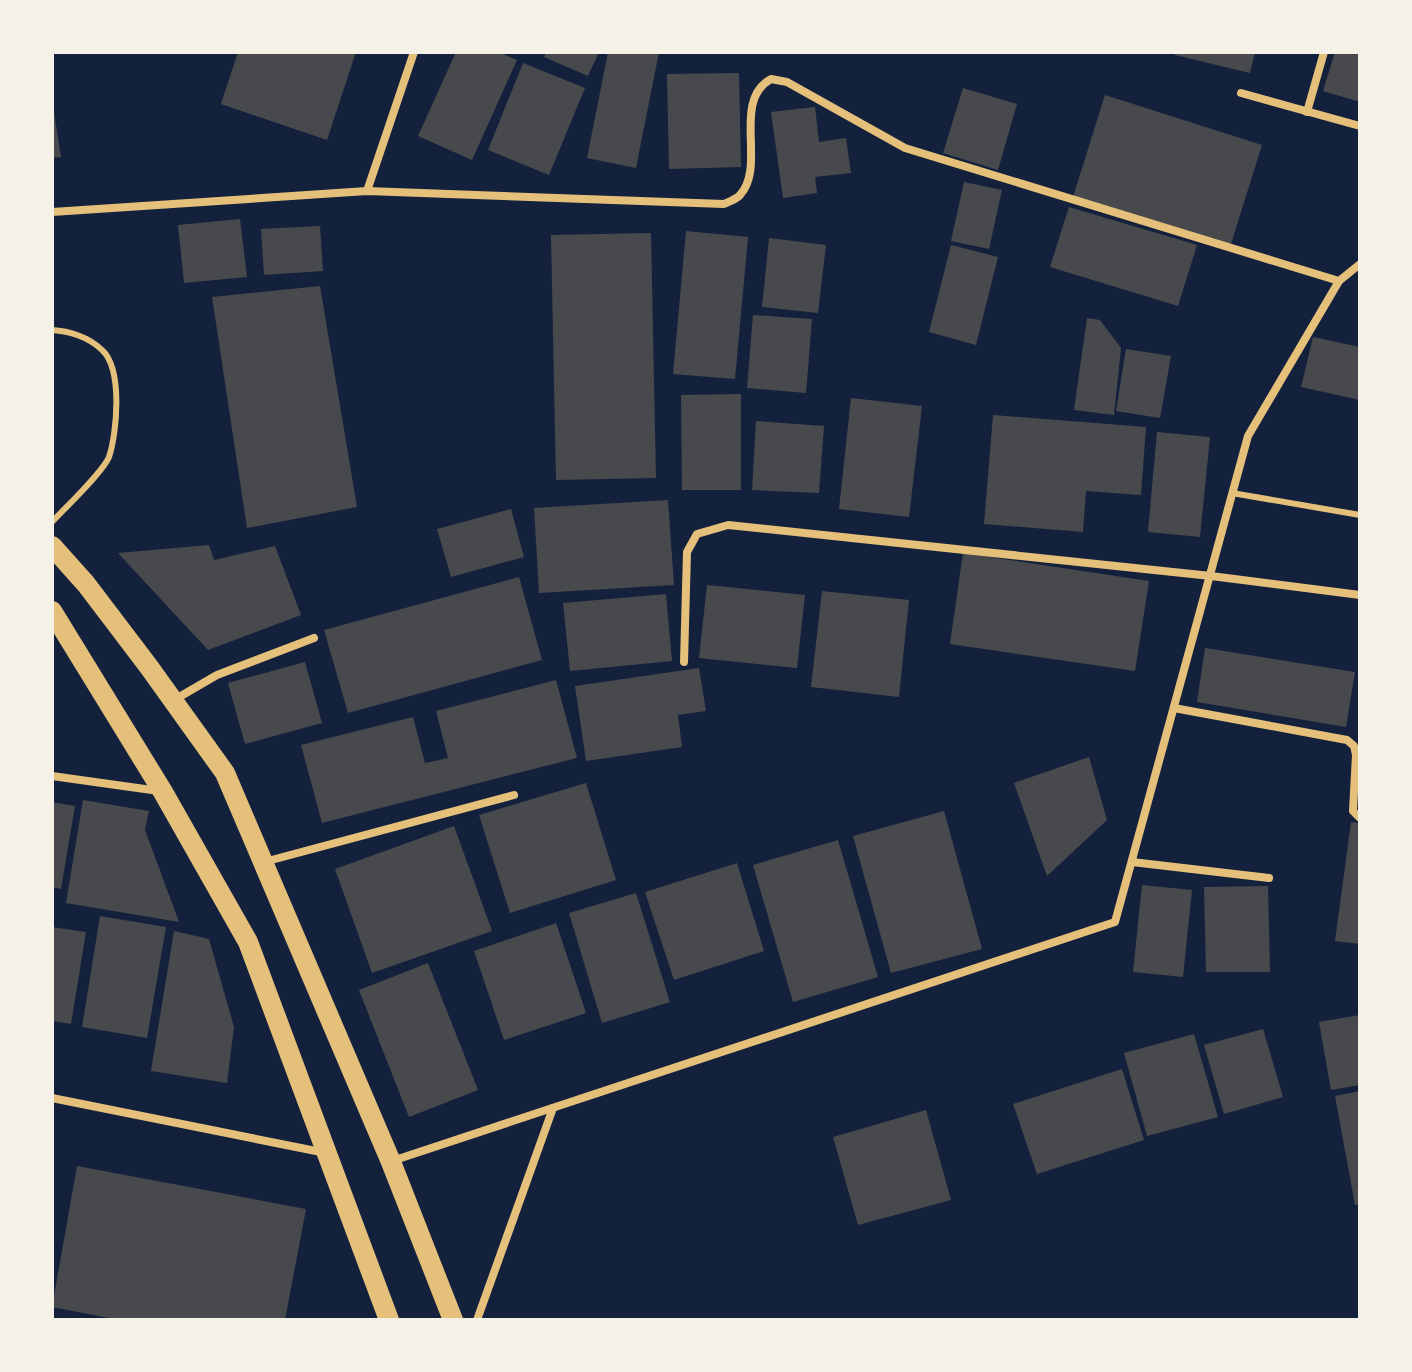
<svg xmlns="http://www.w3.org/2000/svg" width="1412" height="1372" font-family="'DM Sans',sans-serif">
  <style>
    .building { fill: #48494c }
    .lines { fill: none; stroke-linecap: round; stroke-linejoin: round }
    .service { stroke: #e5c07b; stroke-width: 6 }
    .minor { stroke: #e5c07b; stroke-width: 8 }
    .primary { stroke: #e5c07b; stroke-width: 20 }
  </style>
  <rect width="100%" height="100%" fill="#14213d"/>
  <!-- building -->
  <g class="building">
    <path d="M 238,52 L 356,52 L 327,140 L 221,104 Z"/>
    <path d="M 456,52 L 498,52 L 517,60 L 472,160 L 418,136 Z"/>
    <path d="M 546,52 L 599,52 L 588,76 L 544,57 Z"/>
    <path d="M 608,52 L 659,52 L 636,168 L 587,158 Z"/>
    <path d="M 1175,52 L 1255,52 L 1250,73 L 1175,55 Z"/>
    <path d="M 1335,52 L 1360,52 L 1360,102 L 1323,91 Z"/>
    <path d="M 523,63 L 585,88 L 549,175 L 488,150 Z"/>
    <path d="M 739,73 L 741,167 L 669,169 L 667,74 Z"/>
    <path d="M 963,88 L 1017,104 L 998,170 L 943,153 Z"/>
    <path d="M 1105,95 L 1262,145 L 1230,247 L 1073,197 Z"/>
    <path d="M 52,99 L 61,157 L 52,158 Z"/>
    <path d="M 815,107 L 819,142 L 846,138 L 851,173 L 815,177 L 817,193 L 783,198 L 771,112 Z"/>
    <path d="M 964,182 L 1002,190 L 989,249 L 951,241 Z"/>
    <path d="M 1069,207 L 1197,245 L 1178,306 L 1050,267 Z"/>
    <path d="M 240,219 L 247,277 L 184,283 L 178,225 Z"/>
    <path d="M 320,226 L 323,271 L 264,275 L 261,229 Z"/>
    <path d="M 686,231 L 748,237 L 735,379 L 673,374 Z"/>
    <path d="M 651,233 L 656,478 L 556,480 L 551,235 Z"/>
    <path d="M 769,238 L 826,245 L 818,313 L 762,307 Z"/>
    <path d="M 951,245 L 998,257 L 976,345 L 929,332 Z"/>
    <path d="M 320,286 L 357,507 L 247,528 L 212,297 Z"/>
    <path d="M 753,315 L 812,319 L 806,393 L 747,388 Z"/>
    <path d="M 1087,318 L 1100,320 L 1121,348 L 1114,415 L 1074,410 Z"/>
    <path d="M 1313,337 L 1360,347 L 1360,400 L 1301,387 Z"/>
    <path d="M 1126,349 L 1171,356 L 1160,418 L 1116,411 Z"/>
    <path d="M 741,394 L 741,490 L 682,490 L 681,395 Z"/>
    <path d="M 851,398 L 922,406 L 909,517 L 839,509 Z"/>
    <path d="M 993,415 L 1146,427 L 1141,495 L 1086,491 L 1083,532 L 984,524 Z"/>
    <path d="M 756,421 L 824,426 L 819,493 L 752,490 Z"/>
    <path d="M 1157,432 L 1210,437 L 1200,537 L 1148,532 Z"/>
    <path d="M 668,500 L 674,585 L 539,593 L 534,508 Z"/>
    <path d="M 511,509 L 524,557 L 451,577 L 437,529 Z"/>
    <path d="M 209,545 L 214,560 L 275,546 L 301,615 L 208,650 L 118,553 Z"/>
    <path d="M 963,553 L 1149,581 L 1135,671 L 950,644 Z"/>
    <path d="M 519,577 L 542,660 L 348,713 L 324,630 Z"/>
    <path d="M 707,585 L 805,595 L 797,668 L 699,658 Z"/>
    <path d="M 822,591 L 909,600 L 899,697 L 811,687 Z"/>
    <path d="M 666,594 L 672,661 L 570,671 L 563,603 Z"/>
    <path d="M 1205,648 L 1355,672 L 1346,727 L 1197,702 Z"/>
    <path d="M 305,662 L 322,723 L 245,744 L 228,683 Z"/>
    <path d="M 699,668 L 706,711 L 678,715 L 682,747 L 586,761 L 575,686 Z"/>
    <path d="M 556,680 L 577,758 L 322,823 L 301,745 L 413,717 L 425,763 L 448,758 L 436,711 Z"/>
    <path d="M 1089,757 L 1107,820 L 1047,876 L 1014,783 Z"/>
    <path d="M 586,783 L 616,880 L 510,913 L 479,815 Z"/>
    <path d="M 83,800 L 149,811 L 145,830 L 179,922 L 66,903 Z"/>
    <path d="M 52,802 L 75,806 L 61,889 L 52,887 Z"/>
    <path d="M 944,811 L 982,949 L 891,973 L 853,836 Z"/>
    <path d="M 1351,822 L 1360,823 L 1360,944 L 1335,941 Z"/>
    <path d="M 454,826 L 492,931 L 372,973 L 335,869 Z"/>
    <path d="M 838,840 L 878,977 L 793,1002 L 753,865 Z"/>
    <path d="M 737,863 L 764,951 L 674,980 L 645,892 Z"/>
    <path d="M 1142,885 L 1192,890 L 1183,977 L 1133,972 Z"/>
    <path d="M 1268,886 L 1270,972 L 1206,972 L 1204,887 Z"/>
    <path d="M 636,893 L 670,1002 L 602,1023 L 569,913 Z"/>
    <path d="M 100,916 L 166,927 L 147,1038 L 82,1027 Z"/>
    <path d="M 556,923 L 586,1013 L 504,1040 L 474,951 Z"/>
    <path d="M 52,927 L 86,932 L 71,1024 L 52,1021 Z"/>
    <path d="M 174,931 L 209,939 L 234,1027 L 227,1083 L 151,1071 Z"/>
    <path d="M 428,963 L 478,1090 L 409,1117 L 359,990 Z"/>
    <path d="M 1360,1015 L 1360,1085 L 1331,1090 L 1319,1022 Z"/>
    <path d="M 1263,1029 L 1283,1097 L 1224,1114 L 1204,1045 Z"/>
    <path d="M 1194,1034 L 1218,1117 L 1147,1136 L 1124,1053 Z"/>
    <path d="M 1122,1069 L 1144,1140 L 1037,1174 L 1013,1104 Z"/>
    <path d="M 1360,1091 L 1360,1204 L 1355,1205 L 1335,1096 Z"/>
    <path d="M 926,1110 L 951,1200 L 858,1225 L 833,1137 Z"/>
    <path d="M 77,1166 L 306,1209 L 285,1320 L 119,1320 L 52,1307 Z"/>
  </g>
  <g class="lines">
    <!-- service -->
    <g class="service">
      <path d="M 52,330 C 69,331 89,337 102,350 C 123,369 117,433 109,457 C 103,472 65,508 52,522"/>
      <path d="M 1232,493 L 1360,515"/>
    </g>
    <!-- minor -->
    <g class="minor">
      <path d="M 1241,93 L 1360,126"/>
      <path d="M 1307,112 L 1324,52"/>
      <path d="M 367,191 L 414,52"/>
      <path d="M 52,212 L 367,191 L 724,204 C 728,202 737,199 740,195 C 767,166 731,101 771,79 L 787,82 L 905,148 L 1339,281"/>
      <path d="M 684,662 L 687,552 L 697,534 L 728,525 L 1211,576 L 1360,595"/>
      <path d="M 174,700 L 217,675 L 314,638"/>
      <path d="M 1174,708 L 1347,740 L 1354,746 L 1356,755 L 1353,811 L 1360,818"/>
      <path d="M 52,776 L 159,791"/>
      <path d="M 264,862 L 514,795"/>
      <path d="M 1132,862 L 1269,878"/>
      <path d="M 52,1098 L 326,1153"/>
      <path d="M 392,1161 L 1115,922 L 1248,436 L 1339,281 L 1360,264"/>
      <path d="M 477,1320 L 553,1108"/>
    </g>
    <!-- primary -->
    <g class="primary">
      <path d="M 52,546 L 86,584 L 149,667 L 225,773 L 391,1162 L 453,1320"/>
      <path d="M 52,611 L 163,792 L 248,942 L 389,1320"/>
    </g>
  </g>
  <!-- border -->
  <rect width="1412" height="1372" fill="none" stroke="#f6f1e7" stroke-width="108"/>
</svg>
